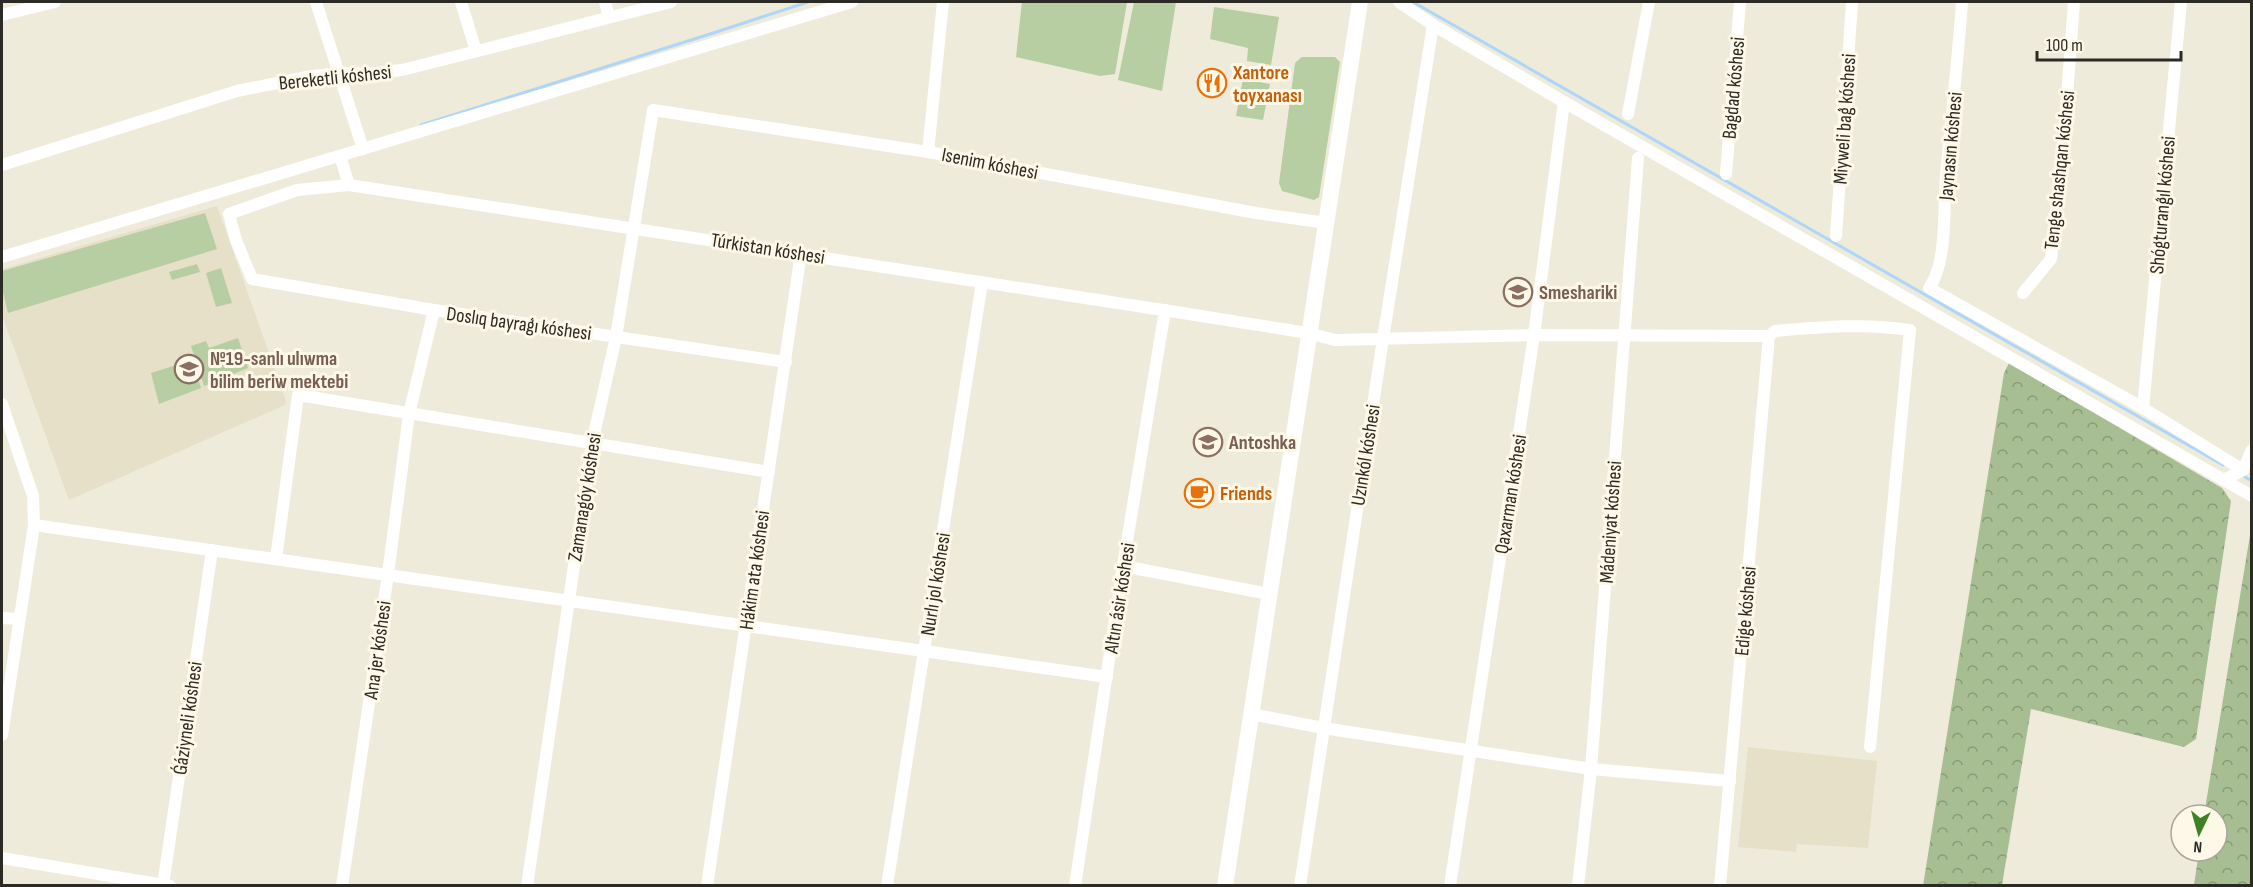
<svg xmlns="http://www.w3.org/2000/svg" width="2253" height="887" font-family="'Sofia Sans Condensed',sans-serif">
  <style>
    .built { fill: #e6e0c9 }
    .grass { fill: #b7cda2 }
    .forest { fill: url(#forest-crowns) }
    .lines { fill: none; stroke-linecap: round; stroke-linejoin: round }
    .stream { stroke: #add6f9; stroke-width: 3 }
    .minor { stroke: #fff; stroke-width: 12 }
    .secondary { stroke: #fff; stroke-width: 16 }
    .labels { text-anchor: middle; stroke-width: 6; stroke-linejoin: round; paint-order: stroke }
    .food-label { font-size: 20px; font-weight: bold; fill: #c56008; stroke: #fdf8e7; text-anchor: start }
    .street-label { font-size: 20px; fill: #2c2a24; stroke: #fdf8e7 }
    .education-label { font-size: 20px; font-weight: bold; fill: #785e54; stroke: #fdf8e7; text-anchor: start }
  </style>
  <defs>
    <pattern id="forest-crowns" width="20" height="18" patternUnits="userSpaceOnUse" patternTransform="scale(1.5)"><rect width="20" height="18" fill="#a7be92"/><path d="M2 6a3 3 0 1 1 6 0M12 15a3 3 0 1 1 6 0" fill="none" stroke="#889b77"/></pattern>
  </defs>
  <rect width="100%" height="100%" fill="#efebda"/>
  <!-- built -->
  <g class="built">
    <path d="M 217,206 L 286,401 L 285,405 L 69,500 L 2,315 L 2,269 Z"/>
    <path d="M 1748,747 L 1877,761 L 1868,848 L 1797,844 L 1796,852 L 1738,847 Z"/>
  </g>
  <!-- grass -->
  <g class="grass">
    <path d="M 1022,2 L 1127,2 L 1115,74 L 1100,76 L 1016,57 Z"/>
    <path d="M 1134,2 L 1176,2 L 1162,91 L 1118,80 Z"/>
    <path d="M 1214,7 L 1279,17 L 1271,65 L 1247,61 L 1248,48 L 1210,39 Z"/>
    <path d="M 1302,57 L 1335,57 L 1340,62 L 1319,197 L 1314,200 L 1282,191 L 1279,183 L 1295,63 Z"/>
    <path d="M 1243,79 L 1270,84 L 1263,120 L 1236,116 Z"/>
    <path d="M 205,213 L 217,249 L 8,313 L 2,288 L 2,271 Z"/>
    <path d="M 197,264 L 200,272 L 172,280 L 169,272 Z"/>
    <path d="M 221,268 L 232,303 L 216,307 L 206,273 Z"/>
    <path d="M 238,338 L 248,368 L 204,386 L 191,346 L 206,341 L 209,348 Z"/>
    <path d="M 192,360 L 201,388 L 159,404 L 151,373 Z"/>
  </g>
  <!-- forest -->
  <g class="forest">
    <path d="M 2009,363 L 2222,488 L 2231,501 L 2196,739 L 2184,747 L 2031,709 L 2002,885 L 1923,886 L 2004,373 Z"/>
    <path d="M 2251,529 L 2251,885 L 2194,885 L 2199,851 L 2217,851 L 2217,815 L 2204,815 Z"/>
  </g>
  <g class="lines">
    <!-- stream -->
    <g class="stream">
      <path d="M 1413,2 L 2223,465"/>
      <path d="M 421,125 L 707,35 L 808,2"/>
      <path d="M 2245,477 L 2252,481"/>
    </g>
    <!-- minor -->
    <g class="minor">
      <path d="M 316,2 L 363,149"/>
      <path d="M 461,2 L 476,51"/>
      <path d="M 605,2 L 609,17"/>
      <path d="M 1399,2 L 1433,25 L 1564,102 L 2252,496"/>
      <path d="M 1962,2 C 1958,60 1951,118 1946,176 C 1943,208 1948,262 1929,288 L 2143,408 L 2243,470"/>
      <path d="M 2,15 L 55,2"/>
      <path d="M 1628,114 L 1649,2"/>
      <path d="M 928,152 L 943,2"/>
      <path d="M 340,156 L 349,185"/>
      <path d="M 2,165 L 237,91 L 312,76 L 340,73 L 367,74 L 402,70 L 671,2"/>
      <path d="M 1726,174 L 1740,2"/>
      <path d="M 1836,236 L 1852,2"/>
      <path d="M 2,257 L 852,2"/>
      <path d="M 2023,293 L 2051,259 L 2065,123 L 2074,2"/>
      <path d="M 786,362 L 434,310 L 252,279 L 236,240 L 229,214 L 297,190 L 349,185 L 1176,312 L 1308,333 L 1335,340 L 1534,335 L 1769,336 L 1775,331 C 1821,327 1865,323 1910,330 L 1870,747"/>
      <path d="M 2,404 L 33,496 L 34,525 L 2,735"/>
      <path d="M 2143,408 L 2181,2"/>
      <path d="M 2224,480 L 2243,470 L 2252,450"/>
      <path d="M 34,525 L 1107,677"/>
      <path d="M 276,559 L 298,395 L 769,472"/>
      <path d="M 1123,566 L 1269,594"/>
      <path d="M 2,618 L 20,619"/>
      <path d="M 1251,714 L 1323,728 L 1591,769 L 1730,781"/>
      <path d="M 2,858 L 170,886"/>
      <path d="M 163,886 L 212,550"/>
      <path d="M 342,886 L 388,574 L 409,414 L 434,310"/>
      <path d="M 527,886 L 592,443 L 616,337 L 653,110 L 928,152 L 1256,213 L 1326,223"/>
      <path d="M 707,886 L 801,253"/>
      <path d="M 887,886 L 982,282"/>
      <path d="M 1075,886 L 1123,566 L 1165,310"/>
      <path d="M 1300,886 L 1383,339 L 1433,25"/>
      <path d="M 1450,886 L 1534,335 L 1564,102"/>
      <path d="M 1578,886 L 1591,769 L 1638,158"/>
      <path d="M 1720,886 L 1769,336"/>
    </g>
    <!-- secondary -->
    <path class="secondary" d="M 1225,886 L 1360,2"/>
  </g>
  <!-- icons -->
  <defs>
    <g id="restaurant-ring" transform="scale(1.5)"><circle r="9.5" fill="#fdf8e7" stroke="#e8710a" stroke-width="1.5"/><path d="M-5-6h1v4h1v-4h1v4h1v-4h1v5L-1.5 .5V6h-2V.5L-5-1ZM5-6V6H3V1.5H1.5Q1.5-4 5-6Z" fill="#e8710a"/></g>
    <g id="school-ring" transform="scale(1.5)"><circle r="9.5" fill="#fdf8e7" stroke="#8d6e63" stroke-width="1.5"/><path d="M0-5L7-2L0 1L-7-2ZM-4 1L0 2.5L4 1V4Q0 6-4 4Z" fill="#8d6e63"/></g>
    <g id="cafe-ring" transform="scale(1.5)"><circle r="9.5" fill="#fdf8e7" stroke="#e8710a" stroke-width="1.5"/><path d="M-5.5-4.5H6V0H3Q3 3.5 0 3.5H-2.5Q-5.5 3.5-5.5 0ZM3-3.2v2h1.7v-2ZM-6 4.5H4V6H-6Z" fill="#e8710a"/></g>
  </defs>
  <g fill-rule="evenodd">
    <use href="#restaurant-ring" x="1212" y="83"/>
    <use href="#school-ring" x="1518" y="292"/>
    <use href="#school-ring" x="189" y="369"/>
    <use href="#school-ring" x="1208" y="442"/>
    <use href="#cafe-ring" x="1199" y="493"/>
  </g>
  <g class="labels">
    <!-- food labels -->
    <g class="food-label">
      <text x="1233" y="79">Xantore<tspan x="1233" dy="23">toyxanası</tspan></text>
      <text x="1220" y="500">Friends</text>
    </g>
    <!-- street labels -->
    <g class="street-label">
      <text transform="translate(335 77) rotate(-6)" y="7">Bereketli kóshesi</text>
      <text transform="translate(1733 88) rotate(-85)" y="7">Bagdad kóshesi</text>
      <text transform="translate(1844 119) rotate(-86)" y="7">Miyweli baǵ kóshesi</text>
      <text transform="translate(1950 146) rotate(-85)" y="7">Jaynasın kóshesi</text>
      <text transform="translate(990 163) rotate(11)" y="7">Isenim kóshesi</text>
      <text transform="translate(2059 170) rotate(-84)" y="7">Tenge shashqan kóshesi</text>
      <text transform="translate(2162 205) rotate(-85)" y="7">Shógturanǵıl kóshesi</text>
      <text transform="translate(768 248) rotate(9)" y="7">Túrkistan kóshesi</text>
      <text transform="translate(519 323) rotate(8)" y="7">Doslıq bayraǵı kóshesi</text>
      <text transform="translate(1365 455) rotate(-81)" y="7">Uzınkól kóshesi</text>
      <text transform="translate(1510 494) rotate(-81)" y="7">Qaxarman kóshesi</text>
      <text transform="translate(584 497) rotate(-81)" y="7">Zamanagóy kóshesi</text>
      <text transform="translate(1610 522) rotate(-86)" y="7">Mádeniyat kóshesi</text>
      <text transform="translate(754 570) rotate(-82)" y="7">Hákim ata kóshesi</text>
      <text transform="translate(935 584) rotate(-81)" y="7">Nurlı jol kóshesi</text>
      <text transform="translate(1119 598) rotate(-81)" y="7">Altın ásir kóshesi</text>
      <text transform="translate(1745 611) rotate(-85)" y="7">Edige kóshesi</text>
      <text transform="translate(377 650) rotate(-82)" y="7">Ana jer kóshesi</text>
      <text transform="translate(187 718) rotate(-82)" y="7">Ǵáziyneli kóshesi</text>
    </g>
    <!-- education labels -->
    <g class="education-label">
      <text x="1539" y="299">Smeshariki</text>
      <text x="210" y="365">№19-sanlı ulıwma<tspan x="210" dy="23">bilim beriw mektebi</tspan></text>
      <text x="1229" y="449">Antoshka</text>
    </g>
  </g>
  <!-- border -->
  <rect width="2253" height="887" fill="none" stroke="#2c2a24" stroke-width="6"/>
  <!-- north arrow -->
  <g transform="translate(2199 833) rotate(185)"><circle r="28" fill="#fdf8e7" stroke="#a9a699" stroke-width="1.5"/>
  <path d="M0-4.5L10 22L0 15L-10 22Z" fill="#3e8226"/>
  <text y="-9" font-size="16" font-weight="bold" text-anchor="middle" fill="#2c2a24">N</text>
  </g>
  <!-- scale -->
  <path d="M2037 51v9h144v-9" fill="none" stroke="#2c2a24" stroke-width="3"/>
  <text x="2046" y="51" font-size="18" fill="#2c2a24" stroke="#fdf8e7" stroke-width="4.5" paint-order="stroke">100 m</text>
</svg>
